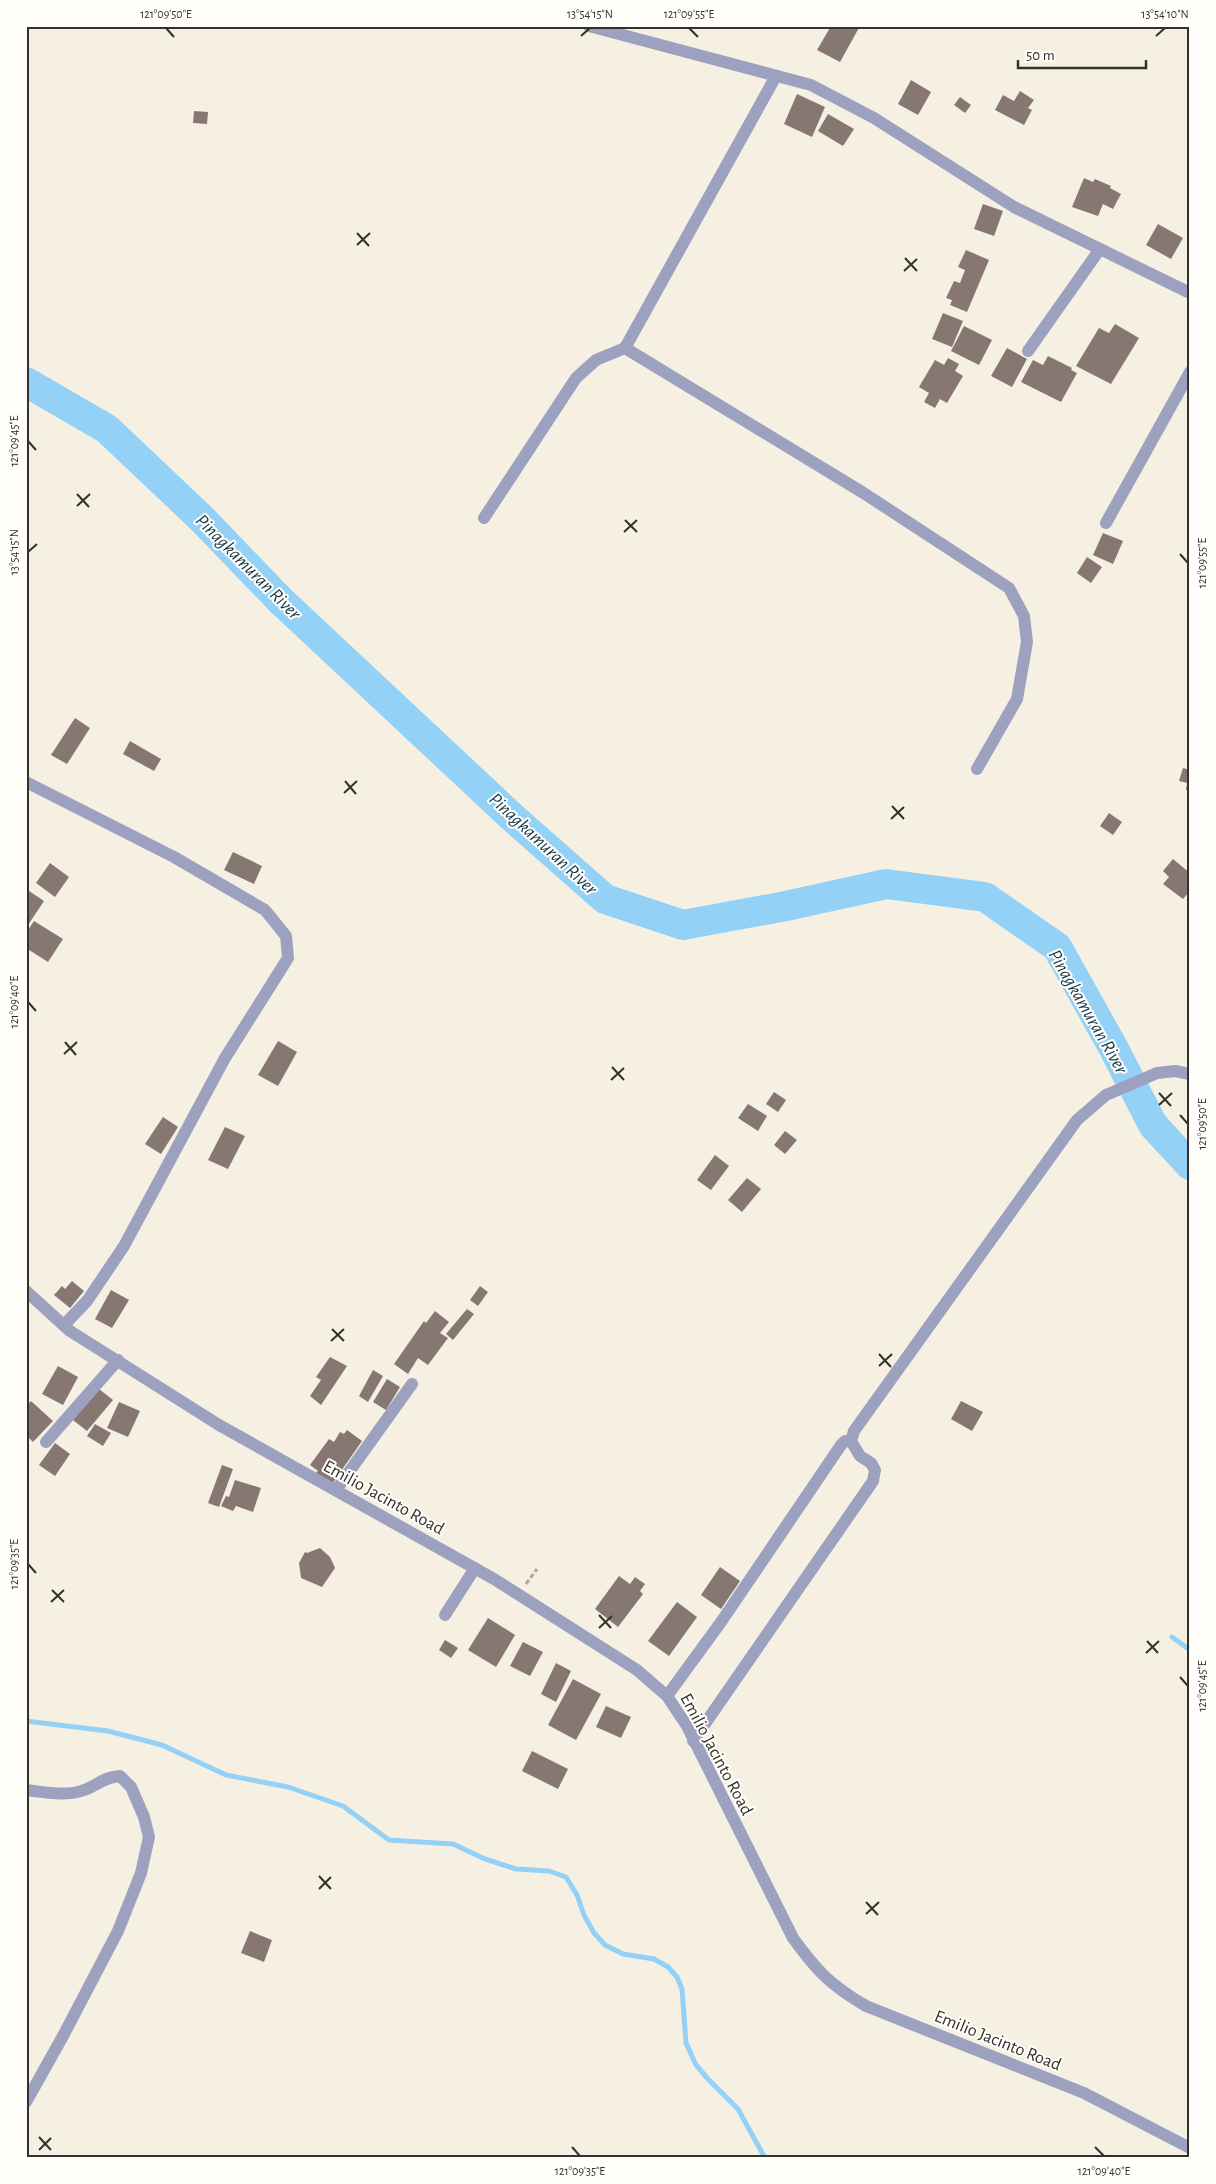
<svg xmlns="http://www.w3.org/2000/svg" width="1216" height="2184" font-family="'Alegreya Sans',sans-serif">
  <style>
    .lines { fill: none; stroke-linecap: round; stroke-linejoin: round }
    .stream { stroke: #93d2f6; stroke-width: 5 }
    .river { stroke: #93d2f6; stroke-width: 30 }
    .building { fill: #867773 }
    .path { stroke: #afaa9f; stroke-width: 3; stroke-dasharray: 5 2.5; stroke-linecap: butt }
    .minor { stroke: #9da1c0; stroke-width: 12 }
    .ticks { fill: none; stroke: #33312b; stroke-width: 2 }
    .labels { text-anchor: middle; stroke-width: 4; stroke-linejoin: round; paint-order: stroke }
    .street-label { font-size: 18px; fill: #33312b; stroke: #fffefb }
    .water-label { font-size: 19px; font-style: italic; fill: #14384b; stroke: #fffefb }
    .neatline { fill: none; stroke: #33312b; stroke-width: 2 }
    .ticks-label { font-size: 12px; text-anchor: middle; fill: #33312b }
  </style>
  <rect width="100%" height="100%" fill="#f6f0e2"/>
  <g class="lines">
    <!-- stream -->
    <g class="stream">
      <path d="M 1172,1637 L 1190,1650"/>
      <path d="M 26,1721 L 108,1731 L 162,1745 L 226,1775 L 288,1787 L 343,1806 L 389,1840 L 453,1844 L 485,1859 L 516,1869 L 549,1871 L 566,1877 L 577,1895 L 584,1915 L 594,1933 L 605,1945 L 623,1954 L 654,1959 L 668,1967 L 677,1977 L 682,1989 L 686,2043 L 696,2065 L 708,2079 L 738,2109 L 765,2158"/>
    </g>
    <!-- river -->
    <path class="river" d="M 26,382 L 107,429 L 203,520 L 280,600 L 512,817 L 605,899 L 683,925 L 786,906 L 886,884 L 985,897 L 1057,947 L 1114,1049 L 1153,1125 L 1190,1165"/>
  </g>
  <!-- building -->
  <g class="building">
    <path d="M 831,26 L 860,26 L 840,62 L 817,50 Z"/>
    <path d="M 911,80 L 931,92 L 918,115 L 898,104 Z"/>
    <path d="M 1020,91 L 1034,100 L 1028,108 L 1032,110 L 1024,125 L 995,110 L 1003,95 L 1014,101 Z"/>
    <path d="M 797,94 L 825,107 L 812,137 L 784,124 Z"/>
    <path d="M 960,97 L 971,105 L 965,113 L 954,105 Z"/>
    <path d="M 194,111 L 208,112 L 207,124 L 193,123 Z"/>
    <path d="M 828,114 L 854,129 L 843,146 L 818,131 Z"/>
    <path d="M 1084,178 L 1093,182 L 1095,179 L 1111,186 L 1110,188 L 1121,194 L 1113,209 L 1103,204 L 1098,216 L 1072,207 Z"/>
    <path d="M 983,204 L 1003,211 L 994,236 L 974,229 Z"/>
    <path d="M 1158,224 L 1183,238 L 1171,259 L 1146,245 Z"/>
    <path d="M 966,250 L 989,260 L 967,312 L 950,305 L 952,300 L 946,298 L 954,281 L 960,283 L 965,270 L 958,267 Z"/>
    <path d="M 943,313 L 963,321 L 952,347 L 932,339 Z"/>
    <path d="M 1115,324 L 1139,338 L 1111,384 L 1076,366 L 1099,328 L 1109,333 Z"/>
    <path d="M 964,326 L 992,340 L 979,365 L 951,351 Z"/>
    <path d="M 1007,348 L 1027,359 L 1012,387 L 991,376 Z"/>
    <path d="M 1048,356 L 1072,368 L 1071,370 L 1077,373 L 1061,402 L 1021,382 L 1033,360 L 1043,365 Z"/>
    <path d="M 948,358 L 959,364 L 955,371 L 963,376 L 947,403 L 940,399 L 935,408 L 924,402 L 929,393 L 919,387 L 935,360 L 944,365 Z"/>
    <path d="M 1103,533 L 1123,541 L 1113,564 L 1093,555 Z"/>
    <path d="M 1087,557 L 1102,567 L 1091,583 L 1077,573 Z"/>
    <path d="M 75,718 L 90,728 L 67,764 L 51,755 Z"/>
    <path d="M 130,741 L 161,759 L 154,771 L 123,754 Z"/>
    <path d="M 1183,768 L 1190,770 L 1190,790 L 1186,790 L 1187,783 L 1179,781 Z"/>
    <path d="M 1109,813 L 1122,822 L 1113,835 L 1100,826 Z"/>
    <path d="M 233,852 L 262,866 L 254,884 L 224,870 Z"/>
    <path d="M 1173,859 L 1190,873 L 1190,893 L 1189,892 L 1183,899 L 1163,884 L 1169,877 L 1163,871 Z"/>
    <path d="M 50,863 L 69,877 L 55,897 L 36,883 Z"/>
    <path d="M 26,889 L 44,901 L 26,928 Z"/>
    <path d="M 34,921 L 63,939 L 48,962 L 26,948 L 26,933 Z"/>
    <path d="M 278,1041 L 297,1052 L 278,1086 L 258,1075 Z"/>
    <path d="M 774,1092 L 786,1100 L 778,1112 L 766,1104 Z"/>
    <path d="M 748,1104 L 767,1116 L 758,1131 L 738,1118 Z"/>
    <path d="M 163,1117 L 178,1127 L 161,1154 L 145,1144 Z"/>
    <path d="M 225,1127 L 245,1136 L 228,1169 L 208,1160 Z"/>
    <path d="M 785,1131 L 797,1140 L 785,1154 L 774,1145 Z"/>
    <path d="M 715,1155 L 729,1166 L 711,1190 L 697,1180 Z"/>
    <path d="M 747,1178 L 761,1189 L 742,1212 L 728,1200 Z"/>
    <path d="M 72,1281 L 84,1291 L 70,1308 L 54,1295 L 62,1286 L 65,1289 Z"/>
    <path d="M 480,1286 L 488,1292 L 478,1306 L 470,1300 Z"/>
    <path d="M 111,1290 L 129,1300 L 112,1328 L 95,1319 Z"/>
    <path d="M 467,1309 L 474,1314 L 453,1340 L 446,1334 Z"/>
    <path d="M 435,1311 L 449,1322 L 440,1333 L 448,1338 L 428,1365 L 418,1358 L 408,1374 L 394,1364 L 424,1321 L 426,1323 Z"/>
    <path d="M 330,1357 L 347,1366 L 321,1405 L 310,1396 L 321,1380 L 316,1377 Z"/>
    <path d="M 58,1366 L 78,1377 L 63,1405 L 42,1394 Z"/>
    <path d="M 373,1370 L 383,1376 L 368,1402 L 359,1396 Z"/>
    <path d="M 387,1379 L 400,1387 L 386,1410 L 373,1402 Z"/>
    <path d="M 99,1389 L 113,1400 L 87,1431 L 73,1420 Z"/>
    <path d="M 31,1401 L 53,1421 L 33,1442 L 26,1435 L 26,1406 Z"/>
    <path d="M 961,1401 L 983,1412 L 972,1431 L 951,1419 Z"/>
    <path d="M 119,1402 L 140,1411 L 128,1437 L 107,1428 Z"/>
    <path d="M 95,1424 L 111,1433 L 103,1446 L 87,1436 Z"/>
    <path d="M 347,1430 L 362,1441 L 332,1484 L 316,1473 L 318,1471 L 310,1465 L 329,1439 L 334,1442 L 340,1432 L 344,1434 Z"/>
    <path d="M 55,1443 L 70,1454 L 55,1476 L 39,1465 Z"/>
    <path d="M 222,1465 L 233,1469 L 219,1507 L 208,1503 Z"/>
    <path d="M 235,1480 L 261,1488 L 253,1512 L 236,1506 L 233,1511 L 221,1506 L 226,1496 L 229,1497 Z"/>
    <path d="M 320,1548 L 330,1557 L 335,1568 L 322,1587 L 301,1578 L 299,1563 L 305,1552 L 307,1553 Z"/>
    <path d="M 720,1567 L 740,1581 L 721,1609 L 701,1595 Z"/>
    <path d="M 619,1576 L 630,1584 L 635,1577 L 645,1584 L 640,1591 L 643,1594 L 618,1627 L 595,1609 Z"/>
    <path d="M 677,1602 L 697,1617 L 669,1656 L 648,1641 Z"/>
    <path d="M 488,1618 L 515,1635 L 496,1667 L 468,1650 Z"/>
    <path d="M 445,1640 L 458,1648 L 451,1658 L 439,1650 Z"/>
    <path d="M 523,1642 L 543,1652 L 530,1676 L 510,1666 Z"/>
    <path d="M 556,1663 L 571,1671 L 556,1702 L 541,1694 Z"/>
    <path d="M 573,1679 L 601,1694 L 576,1740 L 548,1725 Z"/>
    <path d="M 606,1706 L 631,1717 L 621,1738 L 596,1727 Z"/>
    <path d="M 532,1751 L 568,1769 L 558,1789 L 522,1771 Z"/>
    <path d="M 250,1931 L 272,1940 L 264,1962 L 241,1953 Z"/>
  </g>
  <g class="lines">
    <!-- path -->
    <path class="path" d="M 526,1584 L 537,1569"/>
    <!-- minor -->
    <g class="minor">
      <path d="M 589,26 L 811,85 L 874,118 L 1014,207 L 1190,293"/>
      <path d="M 776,76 L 625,348 L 862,492 L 1009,588 L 1024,616 L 1027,642 L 1017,699 L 977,769"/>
      <path d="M 1028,351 L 1100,249"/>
      <path d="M 484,518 L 576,378 L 596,360 L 625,348"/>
      <path d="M 1106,523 L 1190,372"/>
      <path d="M 26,782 L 174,857 L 265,910 L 286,936 L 288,958 L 225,1058 L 124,1246 L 87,1301 L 64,1325"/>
      <path d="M 26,1291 L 70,1331 L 219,1425 L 494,1579 L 637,1670 L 667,1696 L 687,1726 L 793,1938 C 817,1971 830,1985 866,2006 L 1084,2093 L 1190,2148"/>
      <path d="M 46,1442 L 118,1360"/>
      <path d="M 336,1490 L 412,1384"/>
      <path d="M 445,1615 L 475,1568"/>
      <path d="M 667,1696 L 721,1622 L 841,1445 L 845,1441 L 851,1441"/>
      <path d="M 693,1741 L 873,1481 L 875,1470 L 871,1463 L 860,1456 L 851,1441 L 854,1431 L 1077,1120 L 1106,1095 L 1157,1073 L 1175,1071 L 1190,1074"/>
      <path d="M 26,1790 C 45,1792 66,1797 84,1790 C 98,1785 104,1777 120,1776 L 131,1787 L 144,1817 L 149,1837 L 141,1873 L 118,1931 L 63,2036 L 26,2102"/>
    </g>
  </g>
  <!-- ticks -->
  <path class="ticks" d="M 166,28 L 174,37M 689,28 L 698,37M 581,36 L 590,28M 1156,36 L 1165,28M 357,233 L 369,246M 357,245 L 370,233M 905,258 L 917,271M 904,271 L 917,259M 28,441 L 36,450M 77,494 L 89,507M 77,506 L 90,494M 625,520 L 637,532M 624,532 L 637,520M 28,552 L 37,544M 1180,554 L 1188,563M 345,781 L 356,794M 344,793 L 357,781M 892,806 L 904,819M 891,819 L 904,807M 28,1002 L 36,1011M 65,1042 L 76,1055M 64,1054 L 77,1042M 612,1067 L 624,1080M 611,1080 L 624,1068M 1159,1093 L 1171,1106M 1159,1105 L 1172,1093M 1180,1115 L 1188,1124M 332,1329 L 344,1341M 331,1341 L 344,1329M 879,1354 L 891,1367M 879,1366 L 892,1354M 28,1564 L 36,1573M 52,1590 L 64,1602M 51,1602 L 64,1590M 599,1615 L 611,1628M 599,1628 L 612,1616M 1147,1641 L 1158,1653M 1146,1653 L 1159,1641M 1180,1677 L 1188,1686M 319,1876 L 331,1889M 319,1889 L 331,1877M 866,1902 L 878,1915M 866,1914 L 879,1902M 39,2137 L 51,2150M 572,2147 L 580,2156M 1095,2147 L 1104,2156M 39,2150 L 51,2138"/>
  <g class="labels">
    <!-- street labels -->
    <g class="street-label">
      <text transform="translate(384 1497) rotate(29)" y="6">Emilio Jacinto Road</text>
      <text transform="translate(717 1754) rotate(62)" y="6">Emilio Jacinto Road</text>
      <text transform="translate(998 2040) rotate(22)" y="6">Emilio Jacinto Road</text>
    </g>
    <!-- water labels -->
    <g class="water-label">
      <text transform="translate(249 566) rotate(45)" y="7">Pinagkamuran River</text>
      <text transform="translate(544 843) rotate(43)" y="7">Pinagkamuran River</text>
      <text transform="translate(1089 1011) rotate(60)" y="7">Pinagkamuran River</text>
    </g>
  </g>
  <!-- border -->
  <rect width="1216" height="2184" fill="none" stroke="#fffefb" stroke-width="55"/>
  <!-- scale -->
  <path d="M1018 60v8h128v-8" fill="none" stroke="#33312b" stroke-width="2.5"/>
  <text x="1026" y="60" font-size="15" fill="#33312b" stroke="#fffefb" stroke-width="4" paint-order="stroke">50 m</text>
  <rect x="28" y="28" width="1160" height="2128" class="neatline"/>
  <g class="ticks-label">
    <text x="166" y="18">121°09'50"E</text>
    <text x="590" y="18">13°54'15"N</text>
    <text x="689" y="18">121°09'55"E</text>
    <text x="1165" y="18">13°54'10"N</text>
    <text transform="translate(14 441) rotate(-90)" y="4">121°09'45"E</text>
    <text transform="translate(14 552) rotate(-90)" y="4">13°54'15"N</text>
    <text transform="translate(1202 563) rotate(-90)" y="4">121°09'55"E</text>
    <text transform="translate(14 1002) rotate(-90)" y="4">121°09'40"E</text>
    <text transform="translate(1202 1124) rotate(-90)" y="4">121°09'50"E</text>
    <text transform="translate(14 1564) rotate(-90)" y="4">121°09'35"E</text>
    <text transform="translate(1202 1686) rotate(-90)" y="4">121°09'45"E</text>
    <text x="580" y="2175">121°09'35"E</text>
    <text x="1104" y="2175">121°09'40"E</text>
  </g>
</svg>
